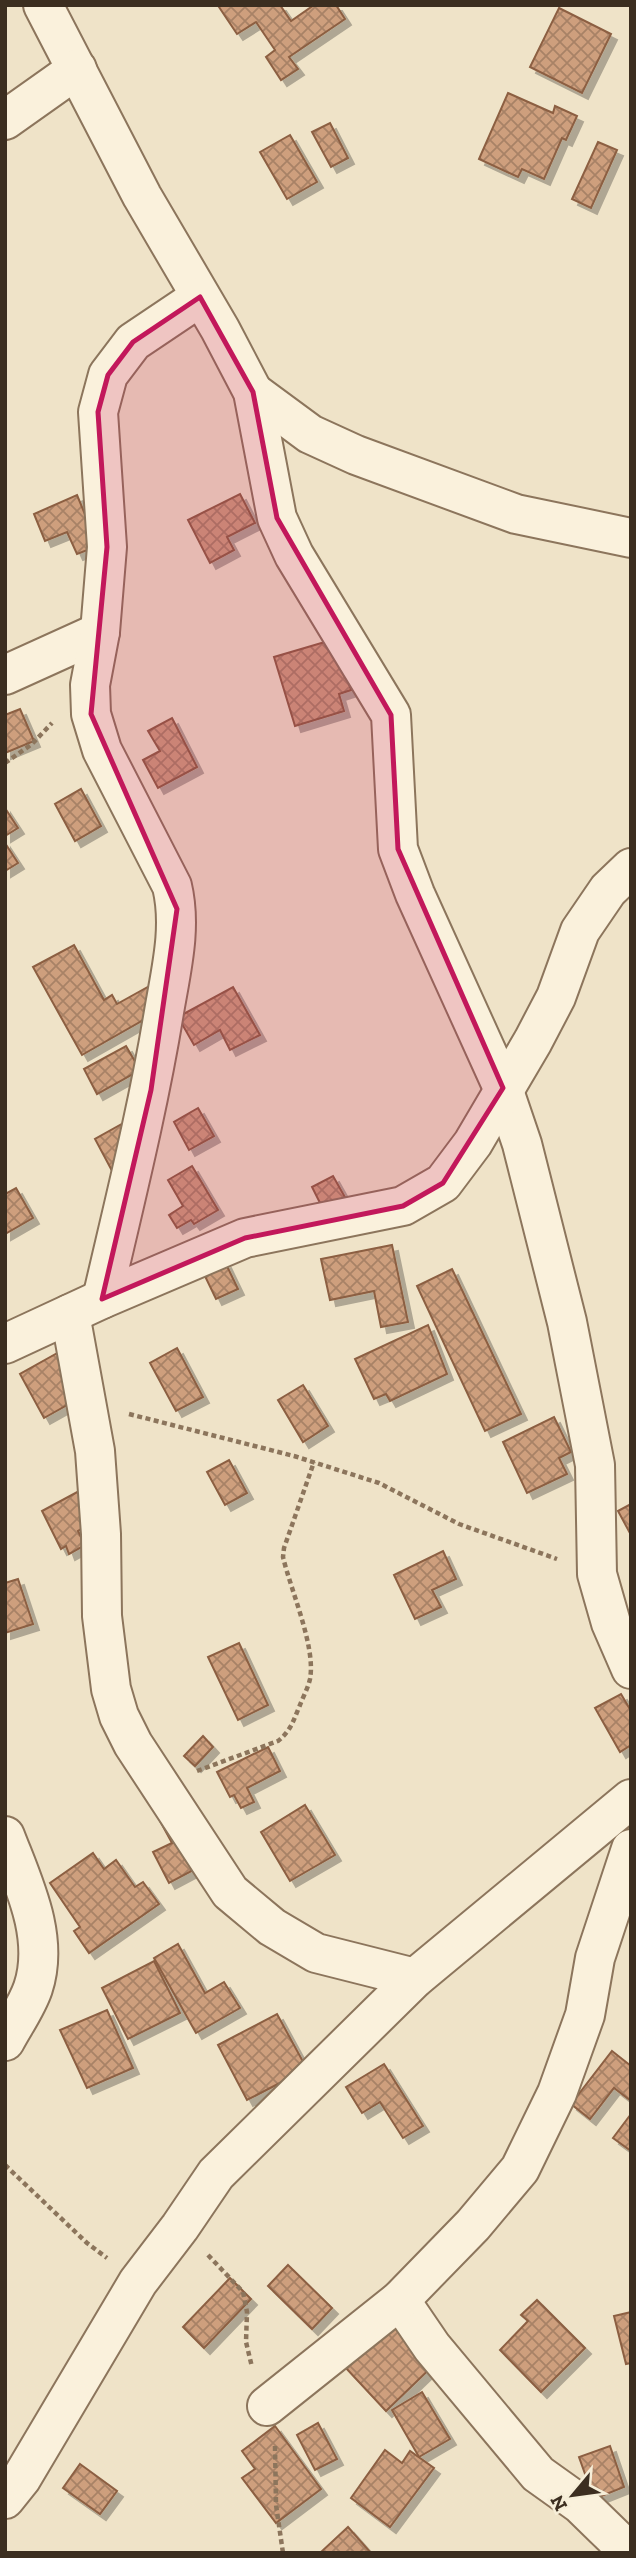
<svg xmlns="http://www.w3.org/2000/svg" width="636" height="2558" font-family="'Zilla Slab',serif">
  <style>
    .building { fill: url(#building-cross-hatch); stroke: #8c5f42; stroke-width: 2; filter: url(#shadow) }
    .lines { fill: none; stroke-linecap: round; stroke-linejoin: round }
    .minor-casing { stroke: #8c755c; stroke-width: 42 }
    .path { stroke: #8c755c; stroke-width: 4.5; stroke-dasharray: 5 3.5; stroke-linecap: butt }
    .minor { stroke: #faf1dc; stroke-width: 38 }
    .marked { fill: #c2185b; fill-opacity: 0.2; stroke: #c2185b; stroke-width: 5; stroke-linejoin: round }
  </style>
  <defs>
    <pattern id="building-cross-hatch" width="8" height="8" patternUnits="userSpaceOnUse" patternTransform="scale(1.75)"><rect width="8" height="8" fill="#ce9f7d"/><path d="M0 0l8 8M0 8l8-8" fill="none" stroke="#a88266"/></pattern>
    <filter id="shadow"><feDropShadow dx="6" dy="6" stdDeviation="0" flood-color="#0004"/></filter>
  </defs>
  <rect width="100%" height="100%" fill="#efe3c8"/>
  <!-- building -->
  <g class="building">
    <path d="M 222,5 L 280,5 L 291,21 L 314,5 L 336,5 L 345,19 L 289,57 L 298,69 L 281,80 L 266,57 L 275,50 L 256,22 L 237,34 L 219,7 Z"/>
    <path d="M 559,8 L 611,34 L 582,93 L 530,67 Z"/>
    <path d="M 508,93 L 553,113 L 555,106 L 577,116 L 566,140 L 562,138 L 544,179 L 522,169 L 518,177 L 479,159 Z"/>
    <path d="M 330,123 L 348,158 L 331,167 L 312,132 Z"/>
    <path d="M 290,135 L 317,182 L 287,199 L 260,152 Z"/>
    <path d="M 598,142 L 617,150 L 591,208 L 572,199 Z"/>
    <path d="M 240,494 L 255,523 L 227,537 L 234,550 L 210,563 L 188,520 Z"/>
    <path d="M 77,495 L 98,546 L 77,554 L 67,532 L 45,541 L 34,514 Z"/>
    <path d="M 335,639 L 351,690 L 339,694 L 344,711 L 295,726 L 274,657 Z"/>
    <path d="M 20,709 L 34,741 L 5,753 L 5,715 Z"/>
    <path d="M 172,718 L 197,767 L 158,788 L 143,760 L 160,751 L 148,731 Z"/>
    <path d="M 81,789 L 101,826 L 75,841 L 55,804 Z"/>
    <path d="M 5,808 L 18,828 L 5,836 Z"/>
    <path d="M 5,843 L 18,863 L 5,871 Z"/>
    <path d="M 74,945 L 104,1000 L 112,995 L 117,1004 L 162,979 L 175,1002 L 82,1055 L 33,967 Z"/>
    <path d="M 233,987 L 260,1035 L 230,1050 L 220,1030 L 194,1045 L 178,1017 Z"/>
    <path d="M 126,1046 L 140,1070 L 97,1094 L 84,1069 Z"/>
    <path d="M 198,1108 L 214,1136 L 189,1150 L 174,1122 Z"/>
    <path d="M 127,1121 L 118,1182 L 95,1139 Z"/>
    <path d="M 192,1166 L 218,1210 L 194,1224 L 191,1220 L 177,1228 L 169,1215 L 183,1206 L 168,1180 Z"/>
    <path d="M 333,1176 L 346,1199 L 324,1211 L 312,1187 Z"/>
    <path d="M 16,1188 L 33,1218 L 5,1234 L 5,1194 Z"/>
    <path d="M 392,1245 L 408,1322 L 381,1327 L 374,1291 L 330,1300 L 321,1259 Z"/>
    <path d="M 225,1262 L 238,1289 L 216,1299 L 203,1272 Z"/>
    <path d="M 452,1269 L 521,1414 L 485,1431 L 417,1286 Z"/>
    <path d="M 428,1325 L 447,1374 L 390,1401 L 386,1394 L 374,1399 L 355,1359 Z"/>
    <path d="M 68,1347 L 92,1391 L 44,1418 L 20,1374 Z"/>
    <path d="M 177,1348 L 203,1397 L 176,1411 L 150,1363 Z"/>
    <path d="M 303,1385 L 328,1426 L 303,1442 L 278,1400 Z"/>
    <path d="M 554,1417 L 571,1452 L 559,1458 L 567,1474 L 527,1493 L 503,1442 Z"/>
    <path d="M 229,1460 L 247,1493 L 225,1505 L 207,1472 Z"/>
    <path d="M 94,1483 L 83,1528 L 78,1531 L 85,1545 L 69,1554 L 66,1546 L 61,1549 L 42,1511 Z"/>
    <path d="M 631,1504 L 631,1535 L 618,1511 Z"/>
    <path d="M 443,1551 L 456,1579 L 432,1590 L 441,1607 L 415,1619 L 394,1575 Z"/>
    <path d="M 18,1579 L 33,1624 L 5,1633 L 5,1583 Z"/>
    <path d="M 239,1643 L 268,1705 L 238,1720 L 208,1657 Z"/>
    <path d="M 621,1694 L 631,1711 L 631,1745 L 620,1752 L 595,1708 Z"/>
    <path d="M 203,1736 L 213,1747 L 195,1766 L 184,1756 Z"/>
    <path d="M 268,1747 L 280,1771 L 247,1788 L 254,1802 L 241,1808 L 234,1795 L 230,1797 L 217,1772 Z"/>
    <path d="M 305,1805 L 335,1855 L 290,1881 L 261,1832 Z"/>
    <path d="M 183,1809 L 201,1866 L 169,1883 L 153,1852 L 172,1843 L 160,1821 Z"/>
    <path d="M 93,1853 L 104,1869 L 116,1860 L 135,1887 L 143,1882 L 159,1904 L 89,1953 L 74,1931 L 80,1927 L 50,1883 Z"/>
    <path d="M 178,1944 L 205,1993 L 224,1982 L 240,2008 L 196,2033 L 154,1958 Z"/>
    <path d="M 154,1961 L 180,2013 L 128,2039 L 102,1988 Z"/>
    <path d="M 107,2010 L 133,2068 L 87,2088 L 60,2030 Z"/>
    <path d="M 277,2014 L 307,2069 L 247,2100 L 218,2045 Z"/>
    <path d="M 612,2051 L 631,2066 L 631,2101 L 614,2088 L 590,2119 L 571,2104 Z"/>
    <path d="M 384,2064 L 423,2126 L 403,2138 L 380,2102 L 362,2113 L 346,2087 Z"/>
    <path d="M 631,2114 L 631,2151 L 613,2138 Z"/>
    <path d="M 288,2265 L 332,2308 L 312,2329 L 268,2286 Z"/>
    <path d="M 230,2278 L 251,2299 L 204,2348 L 183,2327 Z"/>
    <path d="M 537,2300 L 585,2348 L 541,2392 L 500,2350 L 528,2321 L 521,2315 Z"/>
    <path d="M 631,2312 L 631,2363 L 626,2364 L 614,2316 Z"/>
    <path d="M 402,2314 L 442,2357 L 386,2411 L 345,2367 Z"/>
    <path d="M 422,2392 L 450,2439 L 419,2457 L 392,2410 Z"/>
    <path d="M 318,2423 L 337,2459 L 315,2470 L 297,2435 Z"/>
    <path d="M 275,2426 L 321,2489 L 276,2523 L 242,2478 L 255,2469 L 242,2451 Z"/>
    <path d="M 610,2446 L 624,2487 L 594,2499 L 579,2457 Z"/>
    <path d="M 385,2450 L 402,2463 L 410,2451 L 434,2468 L 390,2527 L 351,2498 Z"/>
    <path d="M 80,2464 L 117,2491 L 100,2514 L 63,2488 Z"/>
    <path d="M 348,2527 L 371,2553 L 320,2553 Z"/>
  </g>
  <g class="lines">
    <!-- minor casing -->
    <g class="minor-casing">
      <g id="minor">
        <path d="M 43,5 L 142,196 L 220,329 L 253,392 L 277,518 L 294,555 L 391,715 L 398,849 L 415,894 L 503,1088 L 522,1144 L 567,1322 L 595,1465 L 597,1574 L 611,1623 L 631,1669"/>
        <path d="M 5,120 L 77,69"/>
        <path d="M 253,392 L 310,434 L 356,455 L 516,514 L 631,538"/>
        <path d="M 5,675 L 100,632"/>
        <path d="M 102,1299 C 124,1204 148,1109 164,1012 C 171,970 182,928 172,886 L 102,750 L 91,714 L 90,685 L 100,632 L 107,547 L 98,412 L 108,375 L 133,342 L 200,297"/>
        <path d="M 70,1314 L 95,1451 L 101,1534 L 102,1616 L 111,1689 L 119,1716 L 133,1744 L 230,1892 L 272,1927 L 316,1953 L 415,1978"/>
        <path d="M 5,1344 L 102,1299 L 245,1238 L 403,1206 L 443,1183 L 473,1143 L 533,1041 L 556,997 L 580,931 L 608,890 L 631,868"/>
        <path d="M 5,1836 C 23,1883 50,1937 33,1988 C 27,2006 14,2024 5,2041"/>
        <path d="M 400,2300 L 432,2347 L 538,2474 L 580,2504 L 616,2539 L 623,2553"/>
        <path d="M 267,2406 L 400,2300 L 473,2225 L 520,2169 L 557,2093 L 585,2015 L 595,1958 L 631,1849"/>
        <path d="M 5,2499 L 21,2479 L 138,2282 L 180,2227 L 216,2174 L 415,1978 L 631,1799"/>
      </g>
    </g>
    <!-- path -->
    <g class="path">
      <path d="M 5,763 L 32,744 L 52,723"/>
      <path d="M 129,1414 L 294,1456 L 379,1483 L 459,1524 L 557,1559"/>
      <path d="M 197,1771 L 278,1741 C 291,1731 294,1719 300,1705 C 303,1697 308,1688 310,1679 C 316,1647 291,1591 283,1557 L 284,1548 L 314,1462"/>
      <path d="M 5,2165 L 87,2243 L 107,2258"/>
      <path d="M 208,2255 L 243,2292 L 247,2312 L 246,2342 L 252,2367"/>
      <path d="M 275,2446 L 276,2505 L 283,2553"/>
    </g>
    <!-- minor -->
    <use href="#minor" class="minor"/>
  </g>
  <!-- marked area -->
  <path class="marked" d="M 200,297 L 253,392 L 277,518 L 391,715 L 398,849 L 503,1088 L 443,1183 L 403,1206 L 245,1238 L 102,1299 L 151,1090 L 177,909 L 91,714 L 107,547 L 98,412 L 108,375 L 133,342 Z"/>
  <!-- border -->
  <rect width="636" height="2558" fill="none" stroke="#3c2e20" stroke-width="14"/>
  <!-- north arrow -->
  <g transform="translate(573 2495) rotate(241)" stroke="#f6eed8" stroke-width="5" paint-order="stroke">
  <path d="M0-5L12 26L0 18L-12 26Z" fill="#3c2e20"/>
  <text y="-10" font-size="19" font-weight="bold" text-anchor="middle" fill="#3c2e20">N</text>
  </g>
</svg>
